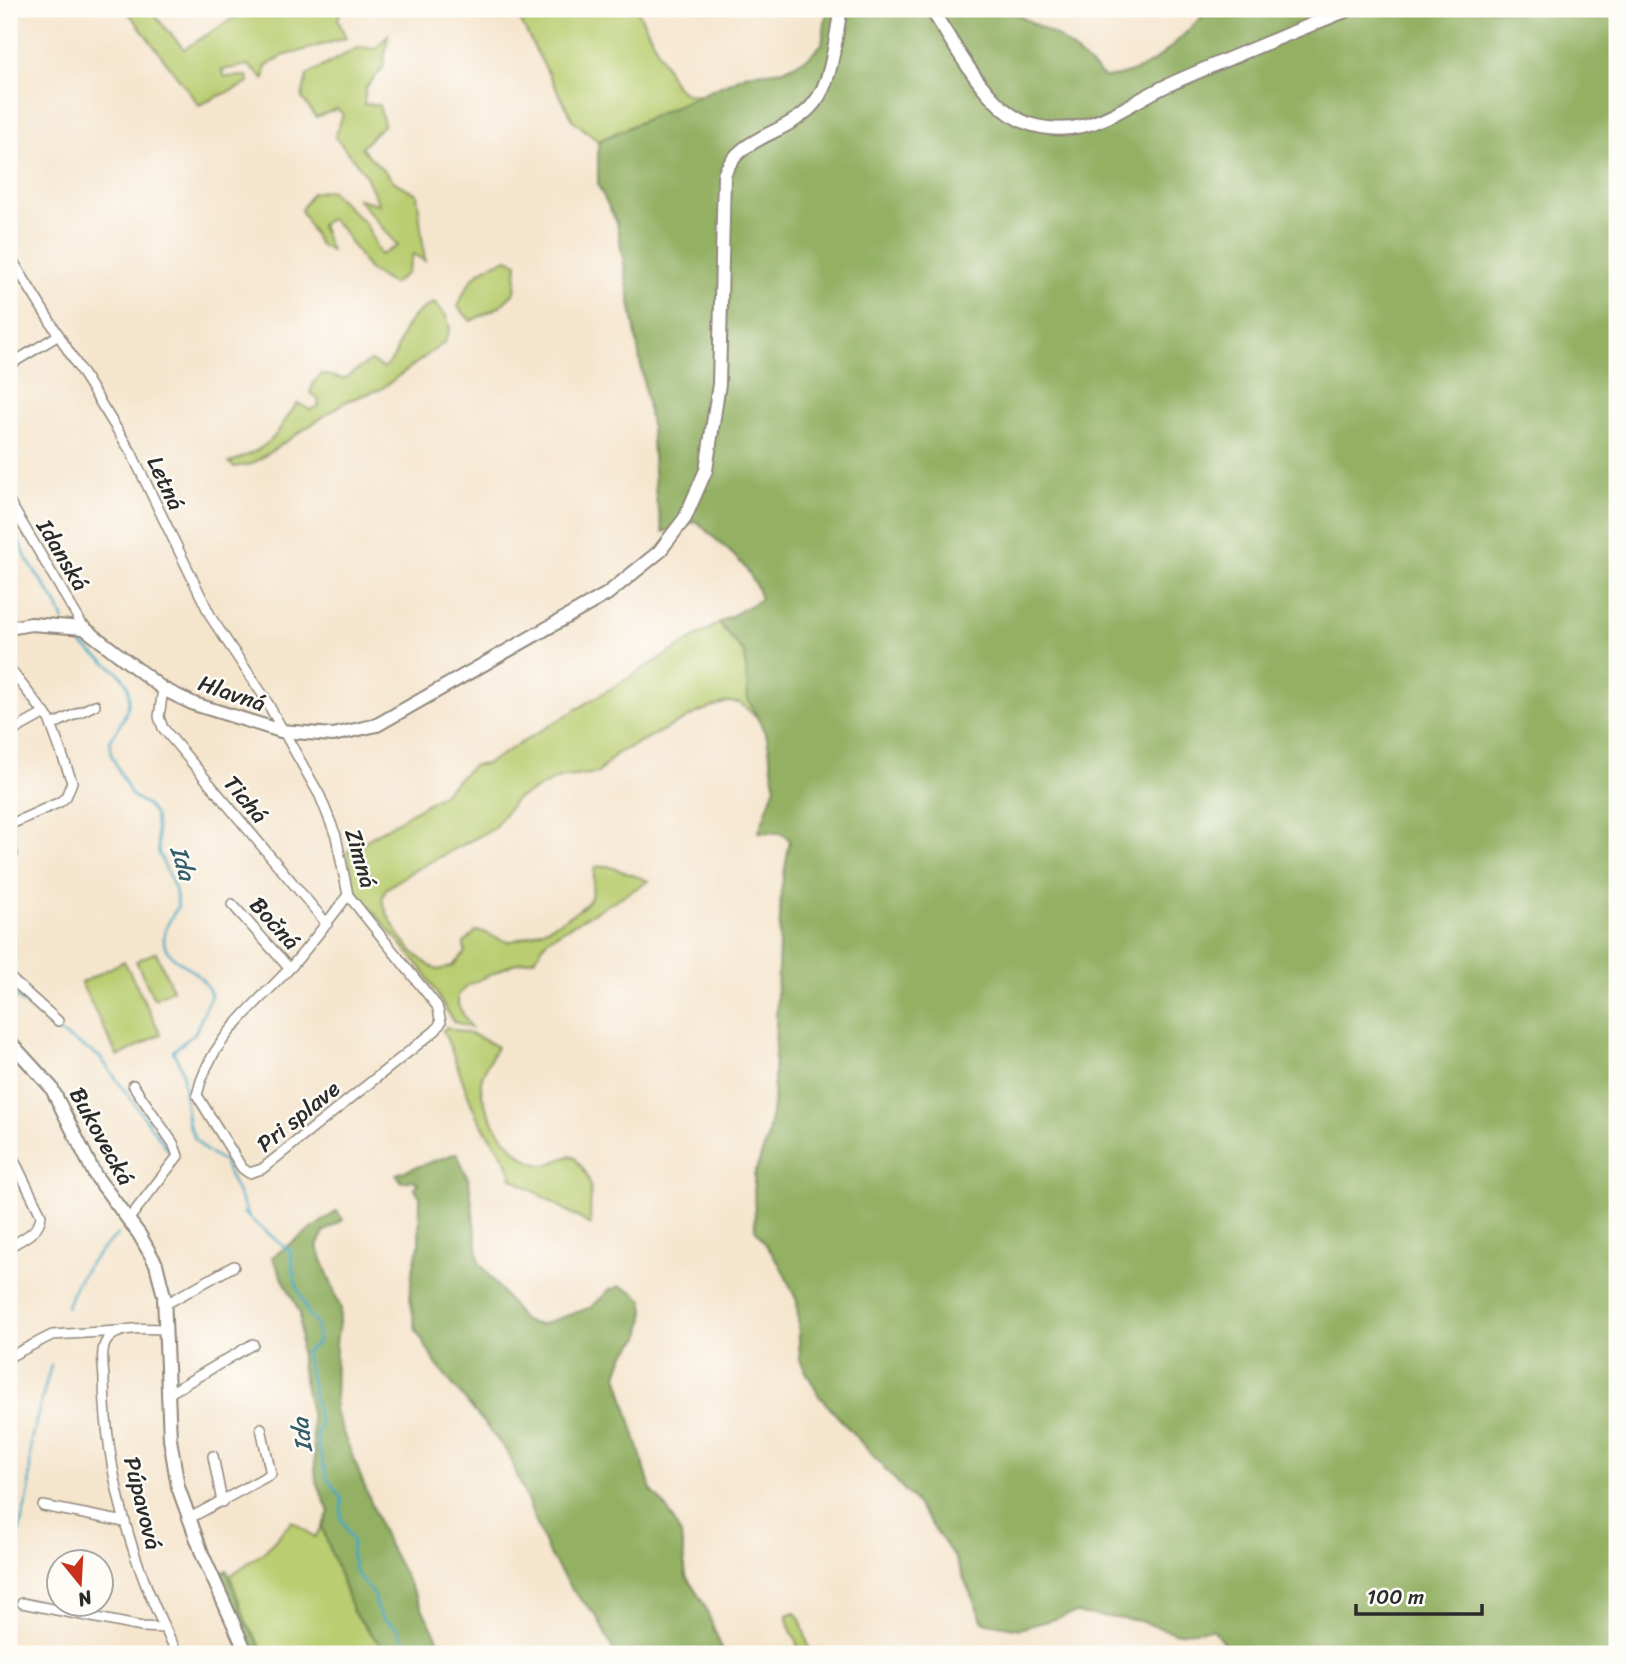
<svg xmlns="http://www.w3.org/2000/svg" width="1626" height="1663" font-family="Sriracha,sans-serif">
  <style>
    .green { fill: #bacd71; stroke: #727c4e; stroke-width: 2 }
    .forest { fill: #93b063; stroke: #5f6e47; stroke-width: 2 }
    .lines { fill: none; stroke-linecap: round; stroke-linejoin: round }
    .stream { stroke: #42a7c2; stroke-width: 2.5 }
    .street-casing { stroke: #90887c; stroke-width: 12 }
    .secondary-casing { stroke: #90887c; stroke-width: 16 }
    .street { stroke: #fff; stroke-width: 9 }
    .secondary { stroke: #fff; stroke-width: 12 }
    .labels { text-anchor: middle; stroke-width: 5; stroke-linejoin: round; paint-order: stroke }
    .street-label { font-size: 23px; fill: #2b2b2b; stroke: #fdfcf7 }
    .water-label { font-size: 24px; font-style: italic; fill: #345d67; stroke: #fdfcf7 }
  </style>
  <rect width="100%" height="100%" fill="#fdfcf7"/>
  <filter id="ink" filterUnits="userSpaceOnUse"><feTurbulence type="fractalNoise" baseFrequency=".0143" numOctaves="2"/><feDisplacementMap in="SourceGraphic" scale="14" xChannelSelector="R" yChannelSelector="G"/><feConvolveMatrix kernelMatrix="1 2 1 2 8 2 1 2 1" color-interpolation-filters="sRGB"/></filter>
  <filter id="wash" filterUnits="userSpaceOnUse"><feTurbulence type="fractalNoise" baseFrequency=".00686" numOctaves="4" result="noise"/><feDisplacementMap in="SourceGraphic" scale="28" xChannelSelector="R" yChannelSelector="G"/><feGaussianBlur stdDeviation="1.57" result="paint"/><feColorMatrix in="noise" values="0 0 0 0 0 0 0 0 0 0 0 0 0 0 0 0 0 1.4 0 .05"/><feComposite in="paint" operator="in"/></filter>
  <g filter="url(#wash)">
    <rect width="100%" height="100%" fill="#f5e5cd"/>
    <!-- green -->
    <g class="green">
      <path d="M 126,9 L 149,9 L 184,49 L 248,9 L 341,9 L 338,20 L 346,38 L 283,56 L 266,66 L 264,79 L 248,65 L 222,70 L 225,77 L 247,76 L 249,83 L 199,105 Z"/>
      <path d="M 514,9 L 637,9 L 675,85 L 686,94 L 700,95 L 598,141 L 573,120 Z"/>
      <path d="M 388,35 L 383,68 L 366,87 L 364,104 L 379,105 L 384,124 L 361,148 L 396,183 L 417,194 L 425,261 L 413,254 L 407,273 L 393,284 L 369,270 L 341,228 L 330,219 L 321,225 L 331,251 L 319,244 L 301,210 L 312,193 L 330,190 L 366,224 L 380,255 L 398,246 L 358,199 L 379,204 L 364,172 L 335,137 L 343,114 L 337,109 L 316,117 L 302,98 L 307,75 L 359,47 L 376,49 Z"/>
      <path d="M 508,259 L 517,263 L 515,292 L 499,307 L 471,321 L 458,307 C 468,279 478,267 508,259 Z"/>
      <path d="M 434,303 L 445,314 L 450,328 L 445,342 L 381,389 L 347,401 L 252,464 L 234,467 L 229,463 C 246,455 264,450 276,434 C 284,424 289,413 298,403 L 310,410 L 319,406 L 318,399 L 310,393 L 314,382 L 322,374 L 344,379 L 370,361 L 383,368 C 406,355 391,322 434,303 Z"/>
      <path d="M 719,623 L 745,654 L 748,699 L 758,718 L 740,703 L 727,702 L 699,712 L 616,754 L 598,773 L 559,778 L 516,799 L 493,829 L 411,872 L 386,889 L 382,899 C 389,925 414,961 439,970 L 452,966 L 465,953 L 464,943 L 476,931 C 489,931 494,939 506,941 C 520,944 584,912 590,899 C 594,891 593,876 595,867 L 608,866 L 649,881 L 548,939 L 534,959 L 513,964 L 468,985 L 458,995 L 458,1005 L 471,1028 L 453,1021 L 422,969 L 356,891 L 347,852 L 441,795 L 472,766 L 486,764 Z"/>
      <path d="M 156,952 L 173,990 L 154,999 L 136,961 Z"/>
      <path d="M 124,961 L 161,1034 L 118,1057 L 81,983 Z"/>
      <path d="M 446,1027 L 477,1036 L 497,1047 C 492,1057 482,1070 481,1082 C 479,1109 513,1161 542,1165 C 553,1166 561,1156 573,1156 C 600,1187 587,1188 591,1225 L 512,1178 C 507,1152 485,1136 475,1112 C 463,1085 456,1058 443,1031 Z"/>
      <path d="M 292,1521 L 315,1537 L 322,1527 L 353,1612 L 388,1654 L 265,1654 L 247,1624 L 230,1576 L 265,1551 Z"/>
      <path d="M 795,1612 L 800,1619 L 811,1654 L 800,1654 C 798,1640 787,1629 787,1615 Z"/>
    </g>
    <!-- forest -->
    <g class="forest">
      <path d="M 827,9 L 1009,10 L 1060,38 L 1105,78 C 1152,73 1168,49 1201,18 L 1204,9 L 1617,9 L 1617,1654 L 1232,1654 L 1213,1629 L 1175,1633 L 1140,1621 L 1075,1613 L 1019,1629 L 983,1622 L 955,1558 L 916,1503 L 819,1396 L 800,1360 L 797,1301 L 780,1265 L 755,1229 L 754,1176 L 767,1139 L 773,1106 L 781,890 L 790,840 L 781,833 L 759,832 L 775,786 L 767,737 L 748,699 L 745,654 L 719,623 L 761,599 C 749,559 722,549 697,521 L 663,532 L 656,499 L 651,426 L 617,223 L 598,185 L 598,141 L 748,74 L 784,70 L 809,57 L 822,44 Z"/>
      <path d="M 457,1153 L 469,1181 L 479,1262 L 524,1321 L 540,1325 L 592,1307 L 609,1290 L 620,1286 L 632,1291 L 643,1300 L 645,1311 L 640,1337 L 624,1355 L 617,1375 L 651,1490 L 667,1508 L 681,1535 L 686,1576 L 704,1604 L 724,1654 L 615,1654 L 596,1615 L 572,1590 L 548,1552 L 508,1453 L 436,1364 L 416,1330 L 410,1298 L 412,1273 L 419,1245 L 420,1197 L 414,1187 L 418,1184 L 414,1180 L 402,1182 L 396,1174 Z"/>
      <path d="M 337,1211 L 343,1220 L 324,1232 L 317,1246 L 341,1309 L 336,1343 L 335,1412 L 386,1540 L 446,1654 L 388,1654 L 353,1612 L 322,1527 L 329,1512 L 316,1480 L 311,1413 L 301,1365 L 300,1313 L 272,1257 Z"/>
      <path d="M 227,1570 L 247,1624 L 265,1654 L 252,1654 L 216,1576 Z"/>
    </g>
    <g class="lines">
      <!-- stream -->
      <g class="stream">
        <path d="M 9,520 L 28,561 L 57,604 L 64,621"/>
        <path d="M 67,630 C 98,670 161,670 110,740 L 111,754 L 131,795 L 147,805 L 155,815 L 159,854 L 175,889 L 178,907 C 137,965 197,954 211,995 L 195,1033 L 173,1051 L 182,1069 L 188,1123 L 195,1139 L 205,1150 L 223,1161 L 249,1217"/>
        <path d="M 9,991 L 59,1032 L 100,1057 L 169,1151"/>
        <path d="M 243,1213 L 290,1251 L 296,1283 L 308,1314 L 316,1323 L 318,1343 L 305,1352 L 320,1425 L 316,1435 L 320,1454 L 327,1478 L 342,1499 L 341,1518 L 353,1542 L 351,1554 L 356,1573 L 375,1596 L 376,1607 L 382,1618 L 396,1627 L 411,1654"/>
        <path d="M 67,1307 C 77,1275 94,1256 118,1234"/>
        <path d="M 9,1571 L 29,1492 L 31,1440 L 51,1365"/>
      </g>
    </g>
  </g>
  <g filter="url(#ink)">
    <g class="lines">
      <!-- street casing -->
      <g class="street-casing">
        <g id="street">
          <path d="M 9,255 L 131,452 L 212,619 L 263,695 L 320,796 L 336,836 L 348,895 L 437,1006 L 441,1022 L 436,1030 L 262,1169 L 249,1173 L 242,1168 L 197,1095 C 209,1040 254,1007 291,967 C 311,944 329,920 348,895"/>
          <path d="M 9,365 L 59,335"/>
          <path d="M 9,501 L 84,628"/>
          <path d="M 9,668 L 49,719 L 72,782 L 66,797 L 60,802 L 9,825"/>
          <path d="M 163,689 L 159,717 L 163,728 L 327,924"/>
          <path d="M 52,725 L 95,705"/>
          <path d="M 9,733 L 45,713"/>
          <path d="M 9,830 L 13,855"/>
          <path d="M 232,904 L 289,968"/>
          <path d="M 9,977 L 58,1021"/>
          <path d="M 9,1150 L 41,1215 C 40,1232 22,1239 9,1247"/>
          <path d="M 128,1220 L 178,1156 L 173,1143 L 133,1085"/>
          <path d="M 164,1305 L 234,1266"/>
          <path d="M 165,1329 C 149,1329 120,1325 108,1339 C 99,1349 104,1368 104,1381 C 106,1475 133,1571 178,1654"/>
          <path d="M 9,1357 L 52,1335 L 118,1331"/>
          <path d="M 168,1394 L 253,1344"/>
          <path d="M 213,1456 L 222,1502"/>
          <path d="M 43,1506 L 125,1522"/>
          <path d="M 188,1519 L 271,1474 L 261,1428"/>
          <path d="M 22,1603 L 142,1627 L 164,1628"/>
        </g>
      </g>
      <!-- secondary casing -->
      <g class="secondary-casing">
        <g id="secondary">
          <path d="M 931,9 C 954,43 983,101 1020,120 C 1038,129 1062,131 1082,126 C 1113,119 1139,98 1168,85 C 1228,58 1289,34 1350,9"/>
          <path d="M 9,628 L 31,624 L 84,628 L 163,689 L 194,704 L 281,731 L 333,735 L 377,725 L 607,594 L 659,552 L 685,518 L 706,470 L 719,384 L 724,175 C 739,134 790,135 815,102 C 833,79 835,37 841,9"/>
          <path d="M 9,1041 L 51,1087 L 95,1175 L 139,1234 L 156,1264 L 164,1296 L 170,1439 L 178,1487 L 203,1556 L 247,1654"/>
        </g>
      </g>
      <!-- street -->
      <use href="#street" class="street"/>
      <!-- secondary -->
      <use href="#secondary" class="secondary"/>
    </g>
  </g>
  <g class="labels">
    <!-- street labels -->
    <g class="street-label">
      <text transform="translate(166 483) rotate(65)" y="8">Letná</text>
      <text transform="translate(63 555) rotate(59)" y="8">Idanská</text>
      <text transform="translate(232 693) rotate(19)" y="8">Hlavná</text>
      <text transform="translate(246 799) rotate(50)" y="8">Tichá</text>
      <text transform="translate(361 858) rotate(74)" y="8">Zimná</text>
      <text transform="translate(275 923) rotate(48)" y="8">Bočná</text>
      <text transform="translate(298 1116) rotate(-39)" y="8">Pri splave</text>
      <text transform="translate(102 1136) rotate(61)" y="8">Bukovecká</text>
      <text transform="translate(143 1503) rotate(76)" y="8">Púpavová</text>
    </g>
    <!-- water labels -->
    <g class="water-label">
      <text transform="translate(183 863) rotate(73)" y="8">Ida</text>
      <text transform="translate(302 1435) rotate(-97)" y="8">Ida</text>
    </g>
  </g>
  <!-- margin -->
  <rect width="1626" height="1663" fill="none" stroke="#fdfcf7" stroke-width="35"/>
  <!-- north arrow -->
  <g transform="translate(80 1583) rotate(162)"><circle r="33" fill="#fdfcf7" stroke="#a9a8a5" stroke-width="2"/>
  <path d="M0-5L12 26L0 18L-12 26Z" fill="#c8321e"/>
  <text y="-10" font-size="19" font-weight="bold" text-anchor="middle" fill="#2b2b2b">N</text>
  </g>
  <!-- scale -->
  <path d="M1356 1604v10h126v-10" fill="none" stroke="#2b2b2b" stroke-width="3.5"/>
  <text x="1367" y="1604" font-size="21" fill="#2b2b2b" stroke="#fdfcf7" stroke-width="5" paint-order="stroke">100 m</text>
</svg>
